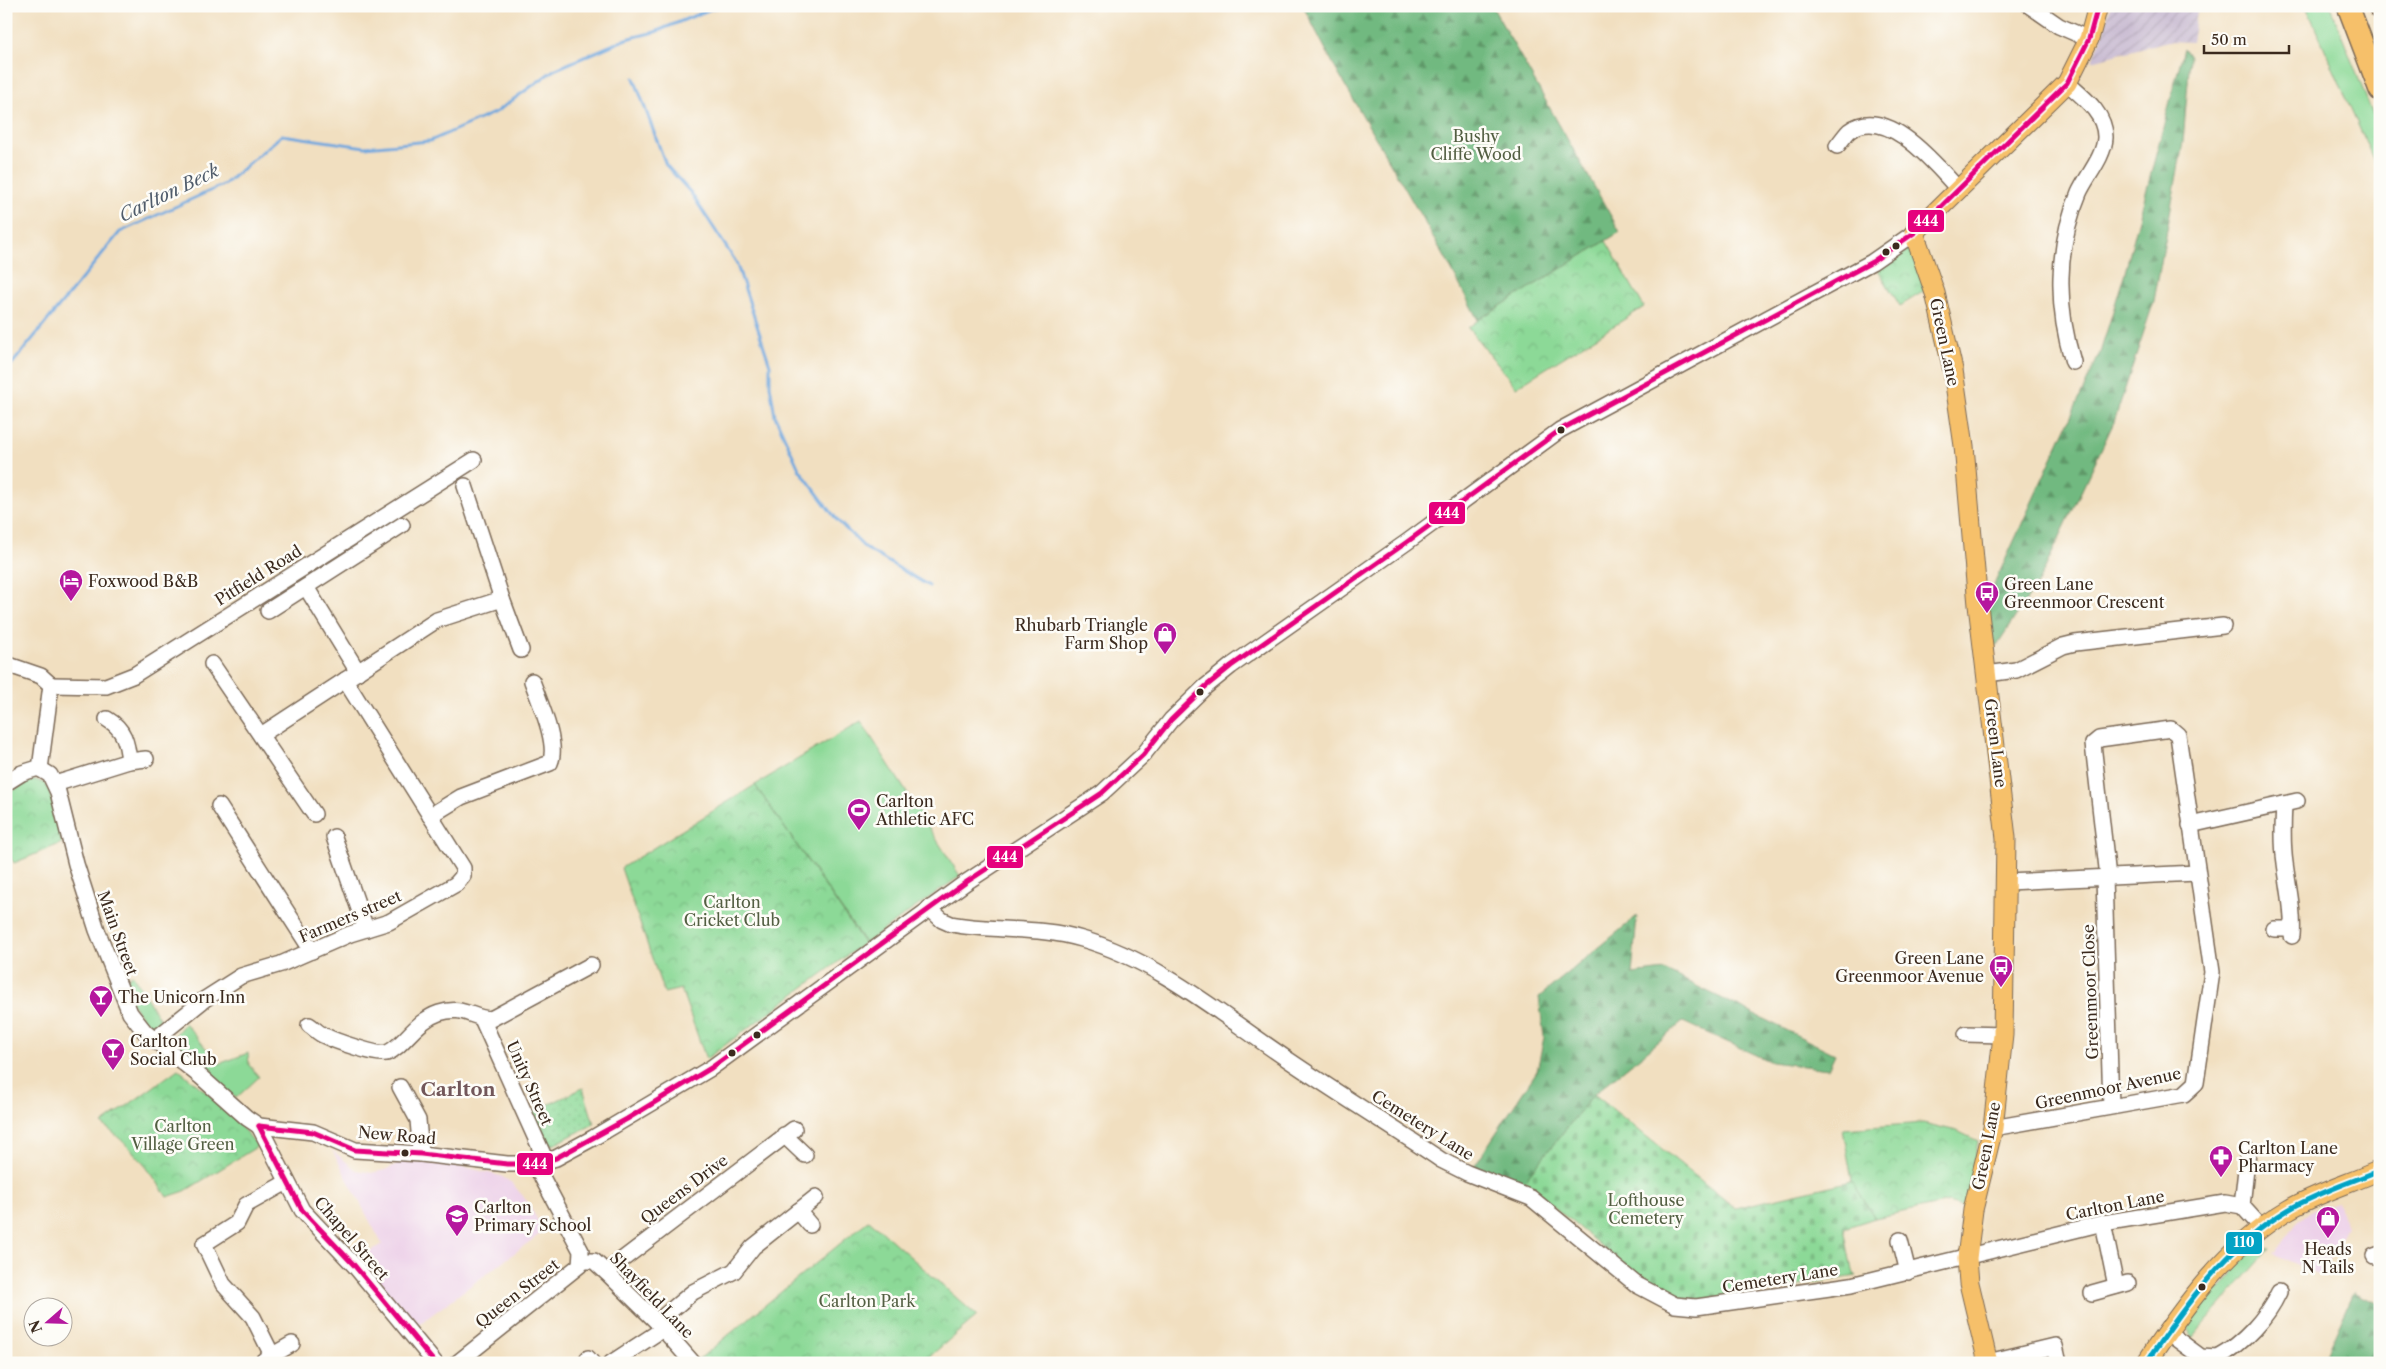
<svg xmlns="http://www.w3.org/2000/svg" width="2386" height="1369" font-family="'Libre Caslon Text',serif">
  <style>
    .built { fill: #edd1e9 }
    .industrial { fill: url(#industrial-furrows) }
    .grass { fill: #8cd997; stroke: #64825a }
    .forest { fill: url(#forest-firs); stroke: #56724f }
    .cemetery { fill: url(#cemetery-stones); stroke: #64825a }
    .park { fill: url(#park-crowns); stroke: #64825a }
    .garden { fill: url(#garden-dots); stroke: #64825a }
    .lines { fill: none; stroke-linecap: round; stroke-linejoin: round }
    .stream { stroke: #6fa7de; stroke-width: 3 }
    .minor-casing { stroke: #7b6957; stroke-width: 18 }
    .major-casing { stroke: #7b6957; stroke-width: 21 }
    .highway-casing { stroke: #7b6957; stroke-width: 24 }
    .minor { stroke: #fff; stroke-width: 15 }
    .major { stroke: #f6c06b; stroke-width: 19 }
    .highway { stroke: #f6c06b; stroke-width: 21 }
    .bus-1-casing { stroke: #fdfcf7; stroke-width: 9 }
    .bus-2-casing { stroke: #fdfcf7; stroke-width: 9 }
    .bus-1 { stroke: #e5007d; stroke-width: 5 }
    .bus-2 { stroke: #03a3c5; stroke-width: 5 }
    .bus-dot { fill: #3b2a1e; stroke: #fdfcf7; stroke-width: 2 }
    .labels { text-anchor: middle; stroke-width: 5; stroke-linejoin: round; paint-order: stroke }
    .park-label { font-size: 16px; fill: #535f42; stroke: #fdfcf7 }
    .street-label { font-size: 16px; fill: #3b2a1e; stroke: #fdfcf7 }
    .poi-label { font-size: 16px; fill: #3b2a1e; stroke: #fdfcf7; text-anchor: start }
    .water-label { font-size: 18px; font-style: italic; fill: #505c6b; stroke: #fdfcf7 }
    .quarter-label { font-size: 19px; font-weight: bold; fill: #72575a; stroke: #fdfcf7 }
    .line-badge { stroke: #fdfcf7; stroke-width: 2 }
    .badge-label { font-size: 14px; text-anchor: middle; font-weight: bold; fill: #fff }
  </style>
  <defs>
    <pattern id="industrial-furrows" width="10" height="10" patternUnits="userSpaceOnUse" patternTransform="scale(1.25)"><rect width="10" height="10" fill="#ccbfd4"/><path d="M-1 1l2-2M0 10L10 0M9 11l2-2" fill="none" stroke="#b0a4b6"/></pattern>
    <pattern id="forest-firs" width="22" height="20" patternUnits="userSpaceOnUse" patternTransform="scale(1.25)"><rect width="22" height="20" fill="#71b980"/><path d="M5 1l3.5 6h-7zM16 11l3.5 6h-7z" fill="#5e9768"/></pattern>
    <pattern id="cemetery-stones" width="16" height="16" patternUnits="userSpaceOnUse" patternTransform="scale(1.25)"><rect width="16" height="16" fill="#8cd997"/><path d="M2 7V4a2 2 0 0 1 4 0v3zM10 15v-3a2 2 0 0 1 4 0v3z" fill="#7aba82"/></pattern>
    <pattern id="park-crowns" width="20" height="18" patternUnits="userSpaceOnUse" patternTransform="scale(1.25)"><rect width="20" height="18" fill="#8cd997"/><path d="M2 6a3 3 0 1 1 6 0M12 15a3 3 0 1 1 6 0" fill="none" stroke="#7aba82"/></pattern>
    <pattern id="garden-dots" width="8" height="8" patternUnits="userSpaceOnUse" patternTransform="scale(1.25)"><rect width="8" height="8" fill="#8cd997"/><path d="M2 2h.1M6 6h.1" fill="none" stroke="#7aba82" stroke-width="1.8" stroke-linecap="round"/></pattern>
  </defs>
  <rect width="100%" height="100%" fill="#fdfcf7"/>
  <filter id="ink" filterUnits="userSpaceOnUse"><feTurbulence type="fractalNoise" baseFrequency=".02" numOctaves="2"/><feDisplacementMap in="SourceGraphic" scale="10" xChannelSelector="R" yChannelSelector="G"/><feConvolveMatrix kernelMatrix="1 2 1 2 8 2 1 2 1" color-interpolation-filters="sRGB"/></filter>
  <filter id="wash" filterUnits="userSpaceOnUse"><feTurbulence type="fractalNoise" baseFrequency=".0096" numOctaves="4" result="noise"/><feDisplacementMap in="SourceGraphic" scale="20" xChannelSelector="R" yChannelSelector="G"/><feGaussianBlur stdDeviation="1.12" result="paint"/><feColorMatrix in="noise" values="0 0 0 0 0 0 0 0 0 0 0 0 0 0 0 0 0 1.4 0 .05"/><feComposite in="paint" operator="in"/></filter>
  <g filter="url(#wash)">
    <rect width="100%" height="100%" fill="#f1dfc0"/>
    <!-- built -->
    <g class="built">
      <path d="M 332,1150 L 356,1170 L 371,1173 L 385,1170 L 402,1162 L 425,1163 L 465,1167 L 501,1176 L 512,1183 L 526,1200 L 544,1231 L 414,1328 L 359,1258 L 382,1244 Z"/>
      <path d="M 2337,1202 L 2346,1227 L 2322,1276 L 2273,1255 L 2297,1223 L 2313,1210 Z"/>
    </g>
    <!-- industrial -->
    <path class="industrial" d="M 2110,6 L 2198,6 L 2192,42 L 2168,41 L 2092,61 L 2105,29 Z"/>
    <!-- grass -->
    <g class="grass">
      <path d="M 2306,6 L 2330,6 L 2380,133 L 2380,175 Z"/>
      <path d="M 861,721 L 960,876 L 865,943 L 755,785 Z"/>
      <path d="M 132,974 L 162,1023 L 155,1030 C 140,1018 128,1000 122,982 Z"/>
      <path d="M 185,1023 L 219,1064 L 248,1053 L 249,1065 L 259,1077 L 236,1098 L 168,1044 Z"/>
      <path d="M 2264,1248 L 2270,1249 L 2191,1338 L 2187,1325 L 2190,1317 L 2226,1283 L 2240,1261 L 2253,1251 Z"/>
    </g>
    <!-- forest -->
    <g class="forest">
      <path d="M 1303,6 L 1492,6 L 1620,232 L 1478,320 L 1447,261 L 1339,75 Z"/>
      <path d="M 2184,48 L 2190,57 L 2183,142 L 2154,301 L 2114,422 L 2039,581 L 1993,651 L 1987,600 L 2100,353 L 2125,272 Z"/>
      <path d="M 1637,916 L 1632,974 L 1664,970 L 1835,1054 L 1828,1069 L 1771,1062 L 1683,1022 L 1594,1094 L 1520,1186 L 1473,1168 L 1537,1071 L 1544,1037 L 1539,997 Z"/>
      <path d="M 2354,1292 L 2380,1305 L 2380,1363 L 2322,1363 Z"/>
    </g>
    <!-- cemetery -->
    <path class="cemetery" d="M 1594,1094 L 1735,1208 L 1852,1181 L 1875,1218 L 1844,1228 L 1852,1271 L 1857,1276 L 1703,1300 L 1676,1298 L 1662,1293 L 1637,1276 L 1543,1198 L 1520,1186 Z"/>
    <!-- park -->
    <g class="park">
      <path d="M 1606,241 L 1644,307 L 1516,387 L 1468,328 L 1478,320 Z"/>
      <path d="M 1911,249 L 1926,290 L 1900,306 L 1877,268 Z"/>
      <path d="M 36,780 L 44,783 L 49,790 L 62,843 L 14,863 L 6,851 L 6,795 L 27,782 Z"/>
      <path d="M 755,785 L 864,943 L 706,1059 L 681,989 L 664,993 L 621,868 Z"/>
      <path d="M 178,1069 L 222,1105 L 258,1146 L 185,1191 L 167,1197 C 149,1168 130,1145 102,1124 Z"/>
      <path d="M 1923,1123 L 1957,1131 L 1978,1141 L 1966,1207 L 1948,1202 L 1875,1218 L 1852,1181 L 1843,1129 Z"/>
      <path d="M 869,1220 L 977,1316 L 922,1363 L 700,1363 L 698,1360 Z"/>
    </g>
    <!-- garden -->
    <path class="garden" d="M 583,1088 L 594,1124 L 553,1145 L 546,1143 L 531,1113 Z"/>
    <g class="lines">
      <!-- stream -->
      <g class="stream">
        <path d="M 846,6 L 934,6"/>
        <path d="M 634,78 L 666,165 L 691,193 L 736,262 L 770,365 L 770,385 L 775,416 L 799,469 L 837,520 L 865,548 L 929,586"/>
        <path d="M 6,365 L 12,364 L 120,232 L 225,184 L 282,135 L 365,147 L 430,141 L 496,112 L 554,70 L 626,39 L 655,32 L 718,6"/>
      </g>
    </g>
  </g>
  <g filter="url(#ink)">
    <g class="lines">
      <!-- minor casing -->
      <g class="minor-casing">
        <g id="minor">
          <path d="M 2030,6 L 2059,26 L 2089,39"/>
          <path d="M 2067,83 C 2083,97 2106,114 2105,138 C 2104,157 2086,177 2079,193 C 2056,247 2056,307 2073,362"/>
          <path d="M 1837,146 C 1841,141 1845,135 1849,131 C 1887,103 1937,166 1959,190"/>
          <path d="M 465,486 L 502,599 L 521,650"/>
          <path d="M 306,587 L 358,672"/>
          <path d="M 268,611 L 402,525"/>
          <path d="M 6,664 L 41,676 L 51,685"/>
          <path d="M 212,664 L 314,814"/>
          <path d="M 1987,674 L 2016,670 L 2063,646 L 2075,643 L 2223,626"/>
          <path d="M 51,685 L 106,686 L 134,675 L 474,460"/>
          <path d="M 107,719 C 124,729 127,742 129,761"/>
          <path d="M 261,735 L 437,620 L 502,599"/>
          <path d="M 40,769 L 51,685"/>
          <path d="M 6,783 L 22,773 L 35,769 L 40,769 L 50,775 L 58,792 L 76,864 L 97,930 L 130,1013 L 145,1032 L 201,1077 L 247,1118 L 259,1126 L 313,1132 L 355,1150 L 421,1154 L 507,1164 L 535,1164 L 556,1158 L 593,1138 L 711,1068 L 965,883 L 1102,793 L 1143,755 L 1171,720 L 1205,687 L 1231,666 L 1407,542 L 1560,430 L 1872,262 L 1914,233"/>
          <path d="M 55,784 L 129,761 L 146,759"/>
          <path d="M 2284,804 C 2283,824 2282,843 2285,863 C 2288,887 2294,911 2292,936"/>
          <path d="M 219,806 L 312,951"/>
          <path d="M 430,816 L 461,797 L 550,763 C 559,744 539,701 532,681"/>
          <path d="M 2190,825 L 2297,801"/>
          <path d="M 334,837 L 366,929"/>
          <path d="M 2104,877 L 2111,1106"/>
          <path d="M 2007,882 L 2197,873"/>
          <path d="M 929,908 L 942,920 L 951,924 C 994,932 1039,926 1082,939 C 1159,961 1224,1017 1290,1061 C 1340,1095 1391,1126 1441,1160 L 1467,1173 L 1531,1198 L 1637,1285 L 1675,1305 L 1696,1307 L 1851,1285 L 2103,1223 L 2225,1203 L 2242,1206 L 2262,1228"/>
          <path d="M 2274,929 L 2292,929"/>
          <path d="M 482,1019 L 546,1161"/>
          <path d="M 309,1025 C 314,1028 319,1034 325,1036 C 335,1041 378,1056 387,1053 C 404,1046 415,1021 439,1013 C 464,1005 470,1018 491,1019 L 591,965"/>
          <path d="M 1966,1034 L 2003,1035"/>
          <path d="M 154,1040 L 205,999 L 241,976 L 281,964 L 350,934 L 389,922 L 456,884 L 463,876 L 463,868 L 345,680"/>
          <path d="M 400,1087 L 418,1120 L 421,1154"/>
          <path d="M 259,1126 L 302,1210 L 354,1265 L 435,1363"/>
          <path d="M 1993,1128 L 2184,1094 L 2196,1083 L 2212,972 L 2178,735 L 2171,729 L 2099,739 L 2093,744 L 2108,877"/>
          <path d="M 784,1135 L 805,1155"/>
          <path d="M 2242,1206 L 2248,1151"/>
          <path d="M 798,1211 L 810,1225"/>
          <path d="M 2103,1223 L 2116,1286"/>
          <path d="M 1900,1240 L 1908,1272"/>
          <path d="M 2374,1256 L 2380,1254"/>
          <path d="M 582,1261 L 594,1261 L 606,1272 L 657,1322 L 693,1363"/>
          <path d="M 606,1272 L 794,1129"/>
          <path d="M 2092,1293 L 2128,1283"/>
          <path d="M 657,1322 L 693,1292 L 734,1271 L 753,1247 L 816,1197"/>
          <path d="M 2167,1332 L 2201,1357 L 2217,1358 C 2243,1344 2267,1318 2279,1292"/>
          <path d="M 272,1355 L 253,1317 L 223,1284 L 204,1244 L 237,1223 L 246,1205 L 287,1182"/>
          <path d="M 588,1358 L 592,1363"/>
          <path d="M 264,1360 L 292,1344"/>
          <path d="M 1988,1362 L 2055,1346 L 2059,1363"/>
          <path d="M 457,1363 L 580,1265 L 581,1251 L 535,1164"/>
          <path d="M 611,1363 L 663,1329"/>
        </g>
      </g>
      <!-- major casing -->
      <g class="major-casing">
        <g id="major">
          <path d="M 1988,1363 L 1969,1283 L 1967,1258 L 1973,1210 L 1993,1128 L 2003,1035 L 2006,838 L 1978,605 L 1964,446 L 1953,370 L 1935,293 L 1914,233 L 2067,83 L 2089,39 L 2098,6"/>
          <path d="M 2146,1363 C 2184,1306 2228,1245 2288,1210 C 2317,1193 2349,1184 2380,1170"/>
        </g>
      </g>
      <!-- highway casing -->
      <g class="highway-casing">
        <g id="highway">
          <path d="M 2348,6 L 2380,90"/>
          <path d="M 2379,6 L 2380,8"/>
        </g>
      </g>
      <!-- minor -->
      <use href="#minor" class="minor"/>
      <!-- major -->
      <use href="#major" class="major"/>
      <!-- highway -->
      <use href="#highway" class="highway"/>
      <!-- bus-1 casing -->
      <g class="bus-1-casing">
        <g id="bus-1">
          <path d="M 259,1126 L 313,1132 L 355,1150 L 421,1154 L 507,1164 L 535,1164 L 556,1158 L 627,1119 L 711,1068 L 965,883 L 1102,793 L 1143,755 L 1171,720 L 1205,687 L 1231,666 L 1407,542 L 1560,430 L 1872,262 L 1914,233 L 2067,83 L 2089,39 L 2098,6"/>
          <path d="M 259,1126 L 302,1210 L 354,1265 L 435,1363"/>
        </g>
      </g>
      <!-- bus-2 casing -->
      <g class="bus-2-casing">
        <path id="bus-2" d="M 2146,1363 C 2185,1305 2227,1246 2288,1210 C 2317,1193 2349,1183 2380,1170"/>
      </g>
      <!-- bus-1 -->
      <use href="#bus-1" class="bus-1"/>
      <!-- bus-2 -->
      <use href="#bus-2" class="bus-2"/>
    </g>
  </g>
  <!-- icons -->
  <defs>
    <g id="hotel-pin" transform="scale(1.25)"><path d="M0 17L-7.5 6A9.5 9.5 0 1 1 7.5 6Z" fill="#b5179e" stroke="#fdfcf7"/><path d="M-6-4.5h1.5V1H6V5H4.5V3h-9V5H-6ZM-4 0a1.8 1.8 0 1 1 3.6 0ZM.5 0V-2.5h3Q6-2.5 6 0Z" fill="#fff"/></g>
    <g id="bus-pin" transform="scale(1.25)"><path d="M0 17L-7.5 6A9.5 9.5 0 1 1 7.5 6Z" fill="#b5179e" stroke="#fdfcf7"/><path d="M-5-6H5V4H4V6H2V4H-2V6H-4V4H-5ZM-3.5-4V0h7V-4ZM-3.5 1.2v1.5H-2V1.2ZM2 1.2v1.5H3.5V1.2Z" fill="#fff"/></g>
    <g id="shop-pin" transform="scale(1.25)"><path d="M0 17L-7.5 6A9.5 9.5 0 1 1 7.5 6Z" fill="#b5179e" stroke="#fdfcf7"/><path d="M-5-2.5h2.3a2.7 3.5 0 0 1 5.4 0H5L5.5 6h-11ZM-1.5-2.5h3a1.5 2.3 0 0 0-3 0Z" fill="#fff"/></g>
    <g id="stadium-pin" transform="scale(1.25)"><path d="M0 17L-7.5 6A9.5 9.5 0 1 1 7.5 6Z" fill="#b5179e" stroke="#fdfcf7"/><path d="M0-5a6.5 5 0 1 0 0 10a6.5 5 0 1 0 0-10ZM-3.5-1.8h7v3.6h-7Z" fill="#fff"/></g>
    <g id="bar-pin" transform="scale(1.25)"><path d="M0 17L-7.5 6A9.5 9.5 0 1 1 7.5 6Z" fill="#b5179e" stroke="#fdfcf7"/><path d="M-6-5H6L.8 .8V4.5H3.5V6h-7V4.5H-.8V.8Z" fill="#fff"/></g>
    <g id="pharmacy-pin" transform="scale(1.25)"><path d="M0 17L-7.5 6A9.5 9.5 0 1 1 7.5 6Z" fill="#b5179e" stroke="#fdfcf7"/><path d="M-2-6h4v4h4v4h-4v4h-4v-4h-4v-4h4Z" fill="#fff"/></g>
    <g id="school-pin" transform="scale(1.25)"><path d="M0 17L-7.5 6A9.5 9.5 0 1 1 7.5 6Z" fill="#b5179e" stroke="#fdfcf7"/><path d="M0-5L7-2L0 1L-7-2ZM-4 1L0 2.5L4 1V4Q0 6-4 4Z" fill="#fff"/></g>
  </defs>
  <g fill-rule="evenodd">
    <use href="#hotel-pin" x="71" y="581"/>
    <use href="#bus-pin" x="1987" y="593"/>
    <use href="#shop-pin" x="1165" y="634"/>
    <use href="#stadium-pin" x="859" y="810"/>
    <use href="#bus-pin" x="2001" y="967"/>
    <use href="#bar-pin" x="101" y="997"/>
    <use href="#bar-pin" x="113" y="1050"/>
    <use href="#pharmacy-pin" x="2221" y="1157"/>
    <use href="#school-pin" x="457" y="1216"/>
    <use href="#shop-pin" x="2328" y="1218"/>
  </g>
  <!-- markers -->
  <g class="bus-dot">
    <circle cx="1896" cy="246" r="4.5"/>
    <circle cx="1886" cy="252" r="4.5"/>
    <circle cx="1561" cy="430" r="4.5"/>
    <circle cx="1200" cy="692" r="4.5"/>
    <circle cx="757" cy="1035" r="4.5"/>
    <circle cx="732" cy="1053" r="4.5"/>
    <circle cx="405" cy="1153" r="4.5"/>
    <circle cx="2202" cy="1287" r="4.5"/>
  </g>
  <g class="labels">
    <!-- park labels -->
    <g class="park-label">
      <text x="1476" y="142">Bushy<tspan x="1476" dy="18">Cliffe Wood</tspan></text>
      <text x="732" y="908">Carlton<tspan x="732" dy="18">Cricket Club</tspan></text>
      <text x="183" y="1132">Carlton<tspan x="183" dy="18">Village Green</tspan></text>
      <text x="1646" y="1206">Lofthouse<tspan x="1646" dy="18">Cemetery</tspan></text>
      <text x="867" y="1307">Carlton Park</text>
    </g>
    <!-- street labels -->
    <g class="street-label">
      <text transform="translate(1945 342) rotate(78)" y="6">Green Lane</text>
      <text transform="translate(258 575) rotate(-32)" y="6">Pitfield Road</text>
      <text transform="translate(1996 743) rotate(83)" y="6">Green Lane</text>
      <text transform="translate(350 916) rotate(-23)" y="6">Farmers street</text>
      <text transform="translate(118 933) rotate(70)" y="6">Main Street</text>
      <text transform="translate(2090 992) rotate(-92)" y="6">Greenmoor Close</text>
      <text transform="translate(530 1083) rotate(66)" y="6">Unity Street</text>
      <text transform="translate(2108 1088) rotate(-12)" y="6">Greenmoor Avenue</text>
      <text transform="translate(1423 1125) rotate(32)" y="6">Cemetery Lane</text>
      <text transform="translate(397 1135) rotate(5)" y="6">New Road</text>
      <text transform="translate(1986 1146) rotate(-79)" y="6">Green Lane</text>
      <text transform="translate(684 1189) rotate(-37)" y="6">Queens Drive</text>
      <text transform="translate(2115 1205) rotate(-11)" y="6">Carlton Lane</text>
      <text transform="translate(352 1238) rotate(49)" y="6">Chapel Street</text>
      <text transform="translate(1780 1278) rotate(-9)" y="6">Cemetery Lane</text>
      <text transform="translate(517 1293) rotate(-38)" y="6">Queen Street</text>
      <text transform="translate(652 1295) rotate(46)" y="6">Shayfield Lane</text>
    </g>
    <!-- poi labels -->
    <g class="poi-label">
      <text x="88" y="587">Foxwood B&amp;B</text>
      <text x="2004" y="590">Green Lane<tspan x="2004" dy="18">Greenmoor Crescent</tspan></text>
      <text x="1148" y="631" text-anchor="end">Rhubarb Triangle<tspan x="1148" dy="18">Farm Shop</tspan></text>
      <text x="876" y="807">Carlton<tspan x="876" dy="18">Athletic AFC</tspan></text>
      <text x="1984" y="964" text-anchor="end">Green Lane<tspan x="1984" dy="18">Greenmoor Avenue</tspan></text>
      <text x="118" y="1003">The Unicorn Inn</text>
      <text x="130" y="1047">Carlton<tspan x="130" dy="18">Social Club</tspan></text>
      <text x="2238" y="1154">Carlton Lane<tspan x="2238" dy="18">Pharmacy</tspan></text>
      <text x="474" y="1213">Carlton<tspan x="474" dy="18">Primary School</tspan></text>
      <text x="2328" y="1255" text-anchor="middle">Heads<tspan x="2328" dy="18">N Tails</tspan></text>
    </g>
    <!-- water labels -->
    <g class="water-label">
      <text transform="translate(169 193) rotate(-26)" y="6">Carlton Beck</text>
    </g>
    <!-- quarter labels -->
    <g class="quarter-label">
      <text x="458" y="1096">Carlton</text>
    </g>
  </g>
  <g class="line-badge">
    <rect x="1907" y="209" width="38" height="24" rx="5" fill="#e5007d"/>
    <rect x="1428" y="501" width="38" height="24" rx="5" fill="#e5007d"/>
    <rect x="986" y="845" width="38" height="24" rx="5" fill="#e5007d"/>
    <rect x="516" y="1152" width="38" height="24" rx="5" fill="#e5007d"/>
    <rect x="2225" y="1231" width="38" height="24" rx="5" fill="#03a3c5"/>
  </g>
  <g class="badge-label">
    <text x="1926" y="226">444</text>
    <text x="1447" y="518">444</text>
    <text x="1005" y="862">444</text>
    <text x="535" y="1169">444</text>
    <text x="2244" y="1247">110</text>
  </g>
  <!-- margin -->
  <rect width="2386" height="1369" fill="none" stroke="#fdfcf7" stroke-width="25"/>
  <!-- north arrow -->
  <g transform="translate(48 1322) rotate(250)"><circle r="24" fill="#fdfcf7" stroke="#afa8a0"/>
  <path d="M0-4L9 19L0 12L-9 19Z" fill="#b5179e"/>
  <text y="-8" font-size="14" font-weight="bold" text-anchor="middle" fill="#3b2a1e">N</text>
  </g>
  <!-- scale -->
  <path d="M2204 45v8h85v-8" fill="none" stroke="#3b2a1e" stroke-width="2.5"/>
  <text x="2211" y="45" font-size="15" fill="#3b2a1e" stroke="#fdfcf7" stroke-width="4" paint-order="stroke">50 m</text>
</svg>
